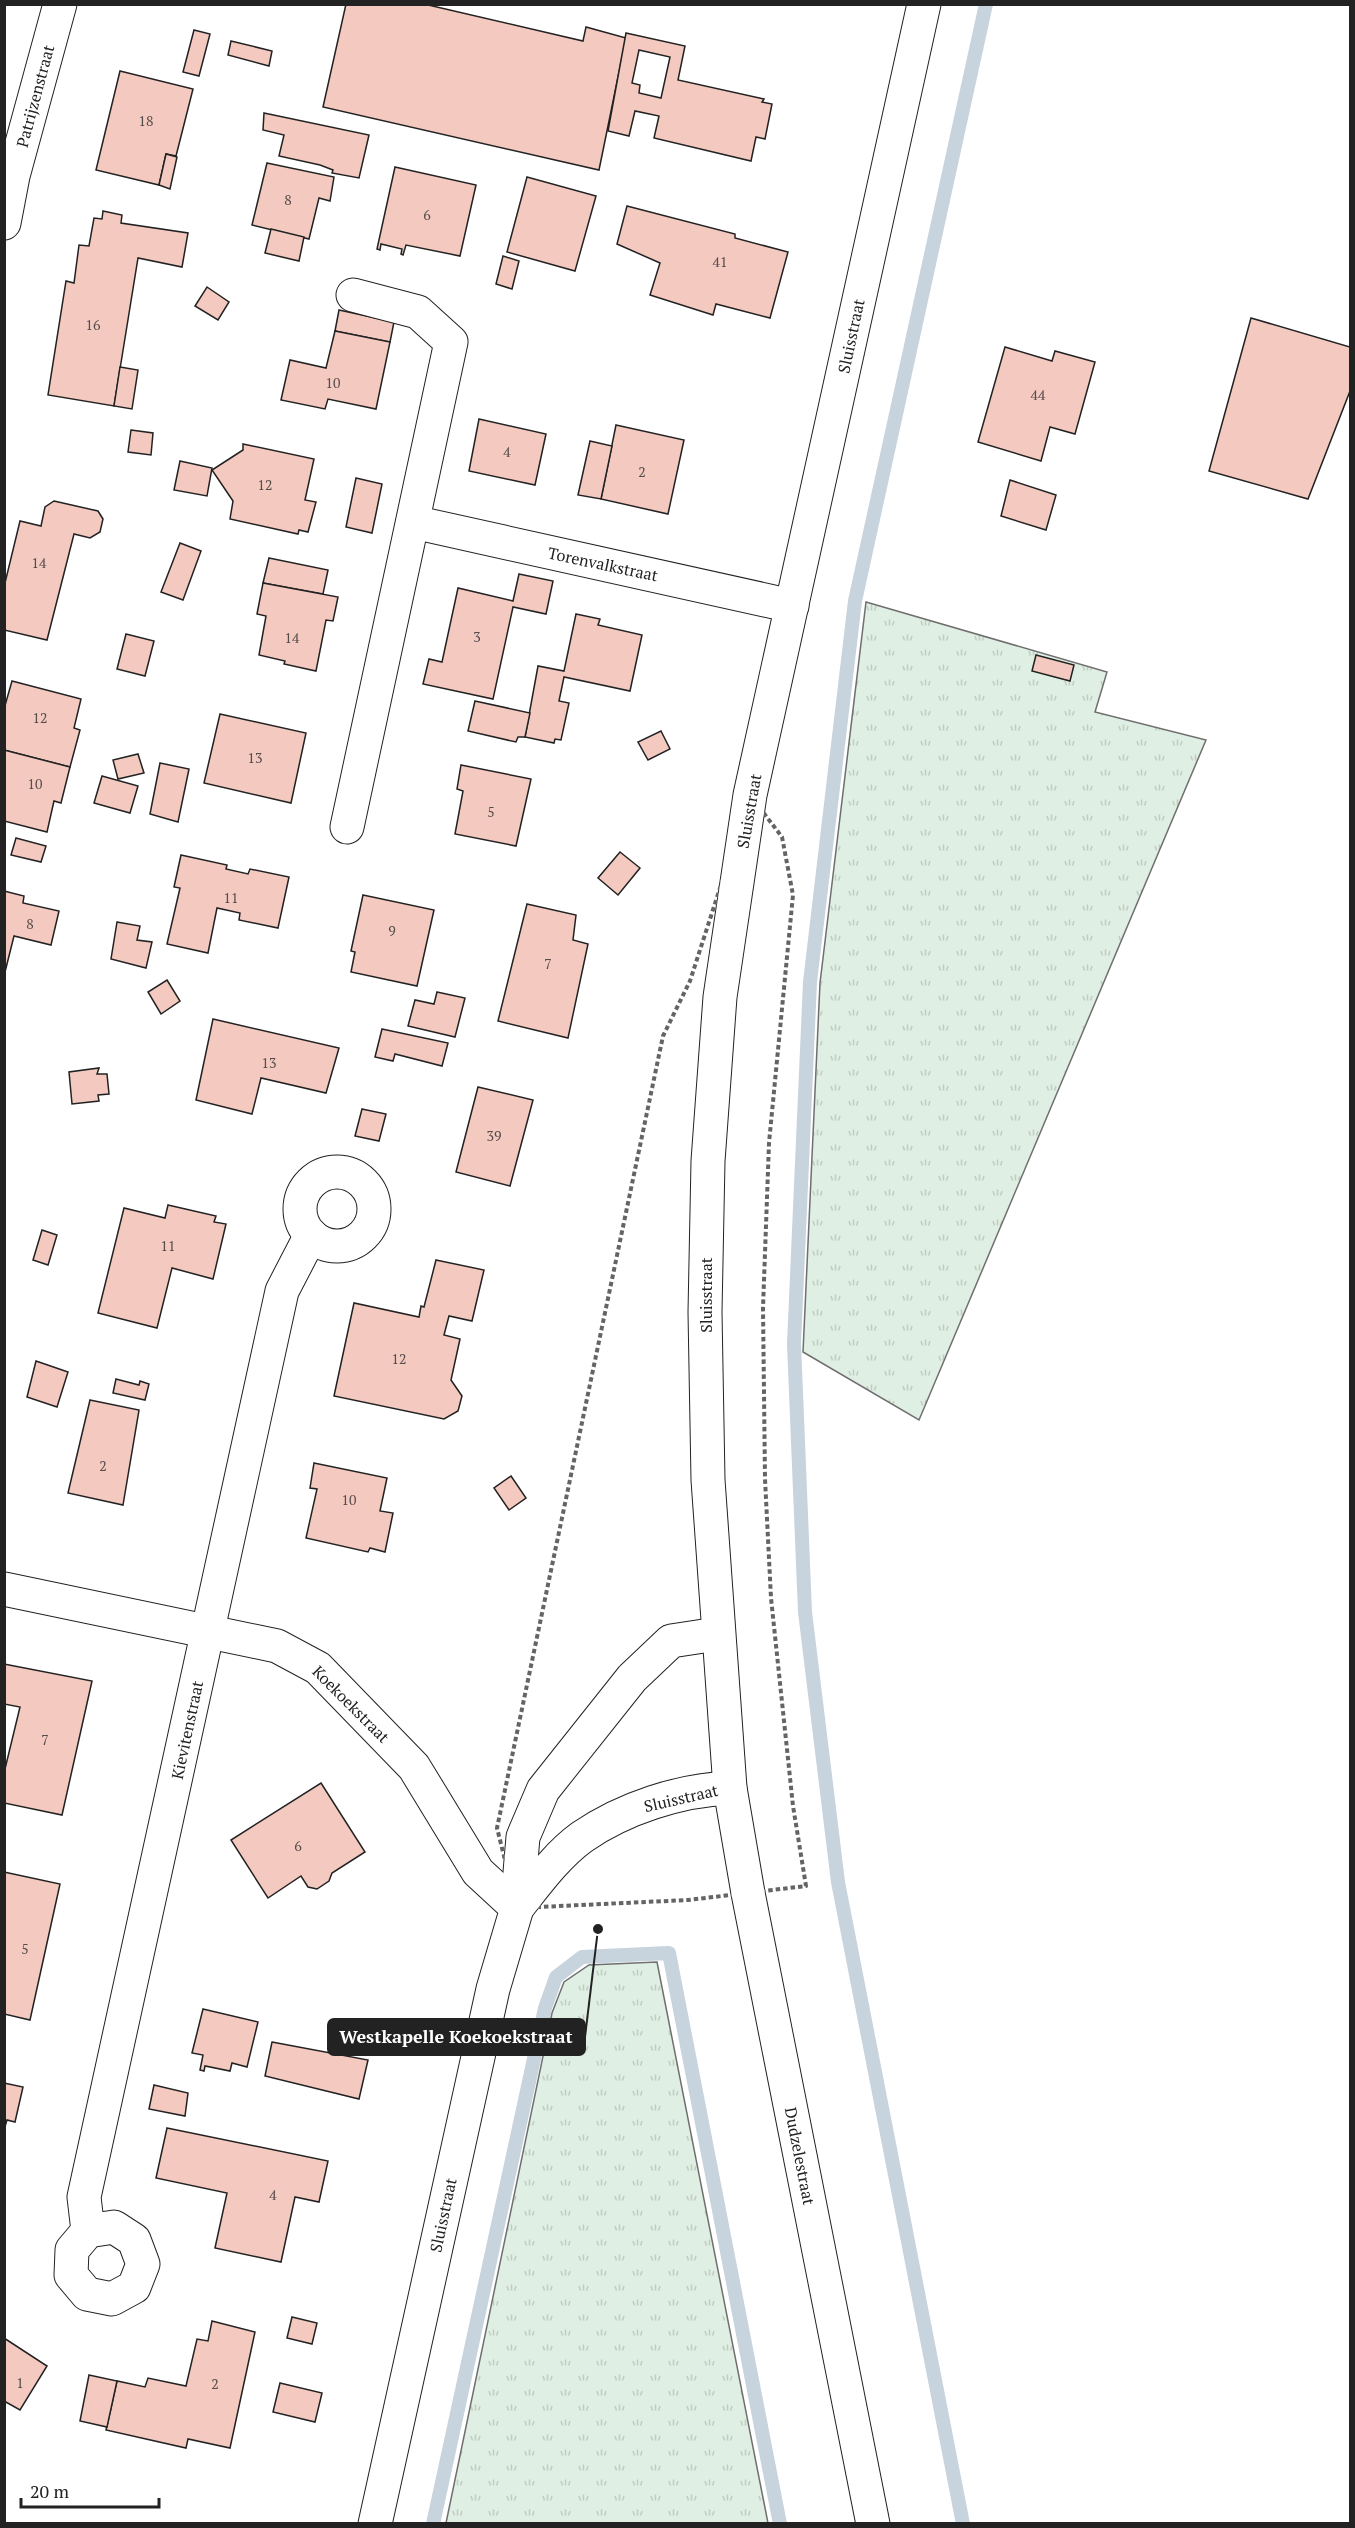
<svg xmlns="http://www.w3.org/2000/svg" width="1355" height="2528" font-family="'PT Serif',serif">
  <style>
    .grass { fill: url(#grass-tufts); stroke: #6f6f6f; stroke-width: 1.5 }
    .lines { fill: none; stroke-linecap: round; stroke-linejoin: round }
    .stream { stroke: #c7d3dd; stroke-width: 14 }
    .building { fill: #f3c9c0; stroke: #222; stroke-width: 1.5; fill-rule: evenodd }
    .minor-casing { stroke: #222; stroke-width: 35 }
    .tertiary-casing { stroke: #222; stroke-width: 35 }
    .primary-casing { stroke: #222; stroke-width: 35 }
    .path { stroke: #646464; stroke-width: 4; stroke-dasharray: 4.5 3; stroke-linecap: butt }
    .minor { stroke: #fff; stroke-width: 33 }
    .tertiary { stroke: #fff; stroke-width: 33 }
    .primary { stroke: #fff; stroke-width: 33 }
    .labels { text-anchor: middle; stroke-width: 4.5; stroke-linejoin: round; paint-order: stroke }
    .number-label { font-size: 14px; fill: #564c4a }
    .street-label { font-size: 16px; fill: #222; stroke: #fff }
    .leader { fill: none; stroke: #222; stroke-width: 2 }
    .callout-dot { fill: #222; stroke: #fff; stroke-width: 2 }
    .callout { fill: #222; stroke: #222; stroke-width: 2 }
    .callout-label { font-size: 18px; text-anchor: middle; font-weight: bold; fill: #fff }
  </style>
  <defs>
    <pattern id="grass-tufts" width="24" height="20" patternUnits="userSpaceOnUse" patternTransform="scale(1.5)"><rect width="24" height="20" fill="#e0efe3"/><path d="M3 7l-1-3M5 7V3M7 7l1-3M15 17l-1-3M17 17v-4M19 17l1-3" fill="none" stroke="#c0cdc2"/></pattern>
  </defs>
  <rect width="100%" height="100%" fill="#fff"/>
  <!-- grass -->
  <g class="grass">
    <path d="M 866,602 L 1107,672 L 1095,712 L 1206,740 L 919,1420 L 803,1352 L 820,983 Z"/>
    <path d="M 657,1962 L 768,2523 L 446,2523 L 552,2013 L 564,1982 L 589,1965 Z"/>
  </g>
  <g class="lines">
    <!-- stream -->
    <g class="stream">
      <path d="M 433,2524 L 545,2008 L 556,1977 L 582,1957 L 669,1953 L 780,2524"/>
      <path d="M 963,2524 L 838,1882 L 805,1612 L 794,1344 L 810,982 L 855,601 L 986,4"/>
    </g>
  </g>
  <!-- building -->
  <g class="building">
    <path d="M 346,4 L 424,4 L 583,41 L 586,27 L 626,38 L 599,170 L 323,107 Z"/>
    <path d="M 194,30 L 210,34 L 199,76 L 183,72 Z"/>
    <path d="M 626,33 L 685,46 L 678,80 L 764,99 L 762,102 L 772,104 L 765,139 L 756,137 L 751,161 L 654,138 L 659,116 L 635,111 L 629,136 L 608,131 ZM 639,50 L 670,57 L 661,98 L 639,93 L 640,85 L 632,83 Z"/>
    <path d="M 231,41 L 272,51 L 269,66 L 228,55 Z"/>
    <path d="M 120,71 L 193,89 L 176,156 L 166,154 L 159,185 L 96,170 Z"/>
    <path d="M 264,113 L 369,135 L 359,178 L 332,173 L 333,170 L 320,165 L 279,156 L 284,135 L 263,130 Z"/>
    <path d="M 166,154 L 177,157 L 170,189 L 159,185 Z"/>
    <path d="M 267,163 L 334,177 L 330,201 L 319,198 L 309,239 L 252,225 Z"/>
    <path d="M 395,167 L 476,185 L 460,256 L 406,245 L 403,255 L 401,254 L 402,249 L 381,244 L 380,250 L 377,249 Z"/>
    <path d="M 527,177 L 596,196 L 575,271 L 507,252 Z"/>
    <path d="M 627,206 L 735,234 L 735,238 L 788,252 L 770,318 L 716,304 L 713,315 L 650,295 L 660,263 L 617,244 Z"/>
    <path d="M 103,211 L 122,215 L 121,223 L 188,233 L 182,267 L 138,258 L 114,406 L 48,395 L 66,281 L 74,283 L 79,245 L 89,246 L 94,218 L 102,219 Z"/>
    <path d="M 271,229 L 304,237 L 299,261 L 265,253 Z"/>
    <path d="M 503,256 L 519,261 L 512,289 L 496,284 Z"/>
    <path d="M 207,287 L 229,302 L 218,320 L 195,306 Z"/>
    <path d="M 339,310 L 394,322 L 390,342 L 335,331 Z"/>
    <path d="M 1251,318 L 1350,347 L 1350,391 L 1308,499 L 1209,471 Z"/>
    <path d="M 335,331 L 390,342 L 376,409 L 328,399 L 325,409 L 281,400 L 290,360 L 326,368 Z"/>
    <path d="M 1005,347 L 1052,361 L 1055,351 L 1095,362 L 1075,434 L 1050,427 L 1041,461 L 978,442 Z"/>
    <path d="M 120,367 L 138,370 L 132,409 L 114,406 Z"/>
    <path d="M 479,419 L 546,434 L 535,485 L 469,471 Z"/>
    <path d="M 616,425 L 684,440 L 668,514 L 601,499 Z"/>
    <path d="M 131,430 L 153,433 L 151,455 L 128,452 Z"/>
    <path d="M 590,441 L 612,446 L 601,499 L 578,495 Z"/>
    <path d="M 243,444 L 314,459 L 305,500 L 316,502 L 308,532 L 299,530 L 298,534 L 230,519 L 233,501 L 212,470 L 243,450 Z"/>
    <path d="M 180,461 L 212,468 L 207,496 L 174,490 Z"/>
    <path d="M 356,478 L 382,484 L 372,533 L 346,527 Z"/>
    <path d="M 1010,480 L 1056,495 L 1046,530 L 1001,516 Z"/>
    <path d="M 54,501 L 98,511 L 103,519 L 100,532 L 90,538 L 74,534 L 47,640 L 4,630 L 4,587 L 20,521 L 41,526 L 45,507 Z"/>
    <path d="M 180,543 L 201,551 L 183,600 L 161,592 Z"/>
    <path d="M 269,558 L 328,570 L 323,594 L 263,583 Z"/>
    <path d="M 519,574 L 553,581 L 546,614 L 513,607 L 493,699 L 423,684 L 429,659 L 442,662 L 458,588 L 513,601 Z"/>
    <path d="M 263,583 L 338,597 L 333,621 L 326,620 L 316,671 L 284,664 L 285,661 L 259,655 L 266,616 L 257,614 Z"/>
    <path d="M 576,614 L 600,619 L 598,625 L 642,635 L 630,691 L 564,677 L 559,701 L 569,703 L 561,740 L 555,739 L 554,743 L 525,737 L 538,666 L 564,671 Z"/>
    <path d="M 126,634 L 154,641 L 145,676 L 117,669 Z"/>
    <path d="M 1036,655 L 1074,665 L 1070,681 L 1032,671 Z"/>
    <path d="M 12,681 L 81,699 L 74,728 L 80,730 L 70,767 L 4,750 L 4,709 Z"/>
    <path d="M 475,701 L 530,713 L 525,737 L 518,737 L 516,742 L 468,731 Z"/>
    <path d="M 220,714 L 306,733 L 291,803 L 204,783 Z"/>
    <path d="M 661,731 L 670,749 L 648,760 L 638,742 Z"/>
    <path d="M 4,750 L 70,767 L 61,803 L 54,801 L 47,832 L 4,821 Z"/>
    <path d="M 138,754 L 144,773 L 118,779 L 113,760 Z"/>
    <path d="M 160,763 L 189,769 L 178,822 L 150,814 Z"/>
    <path d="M 461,765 L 531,779 L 516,846 L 455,834 L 463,791 L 457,789 Z"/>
    <path d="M 102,776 L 138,786 L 130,813 L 94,803 Z"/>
    <path d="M 16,838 L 46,846 L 41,862 L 11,855 Z"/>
    <path d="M 620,852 L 640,868 L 618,895 L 598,878 Z"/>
    <path d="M 181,855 L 227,865 L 226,869 L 248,874 L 250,869 L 289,877 L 278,928 L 239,920 L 240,913 L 217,908 L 208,953 L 167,944 L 180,888 L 174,887 Z"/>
    <path d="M 4,891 L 24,896 L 23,903 L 59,911 L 51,945 L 14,936 L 4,976 Z"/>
    <path d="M 363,895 L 434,910 L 417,986 L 351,972 L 355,952 L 351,951 Z"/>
    <path d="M 527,904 L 576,915 L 573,940 L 588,944 L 568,1038 L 498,1021 Z"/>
    <path d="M 117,922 L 140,926 L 137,940 L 152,942 L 146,968 L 111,959 Z"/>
    <path d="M 167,980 L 180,1001 L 161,1014 L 148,992 Z"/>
    <path d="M 437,992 L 465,998 L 455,1037 L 408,1026 L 415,1000 L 434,1004 Z"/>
    <path d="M 213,1019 L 339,1048 L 326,1093 L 261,1078 L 252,1114 L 196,1100 Z"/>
    <path d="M 382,1029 L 448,1043 L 442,1066 L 395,1054 L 393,1061 L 375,1057 Z"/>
    <path d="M 99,1068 L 97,1074 L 107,1074 L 109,1094 L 98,1095 L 99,1101 L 72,1104 L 69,1072 Z"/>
    <path d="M 478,1087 L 533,1100 L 510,1186 L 456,1172 Z"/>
    <path d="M 362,1109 L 386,1114 L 379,1141 L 355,1136 Z"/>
    <path d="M 168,1205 L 216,1216 L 214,1222 L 226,1224 L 213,1279 L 172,1268 L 157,1328 L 98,1313 L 124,1208 L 165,1218 Z"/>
    <path d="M 42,1230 L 57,1235 L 48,1265 L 33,1260 Z"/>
    <path d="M 436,1260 L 484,1270 L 472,1321 L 449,1316 L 444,1335 L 460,1339 L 451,1380 L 462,1396 L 458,1411 L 444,1419 L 334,1396 L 354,1303 L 419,1317 L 421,1306 L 424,1307 Z"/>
    <path d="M 36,1361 L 68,1372 L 57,1407 L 27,1397 Z"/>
    <path d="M 116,1379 L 139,1385 L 140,1381 L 149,1384 L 145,1400 L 113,1393 Z"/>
    <path d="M 90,1400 L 139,1410 L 123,1505 L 68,1493 Z"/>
    <path d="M 314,1463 L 387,1478 L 380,1511 L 393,1513 L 385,1552 L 370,1548 L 368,1552 L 306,1538 L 317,1489 L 310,1488 Z"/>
    <path d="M 511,1476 L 526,1498 L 509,1510 L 494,1488 Z"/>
    <path d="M 4,1664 L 92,1681 L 62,1815 L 4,1803 L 4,1773 L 20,1707 L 4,1704 Z"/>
    <path d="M 321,1783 L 365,1852 L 332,1873 L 329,1881 L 317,1889 L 308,1887 L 301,1876 L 268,1898 L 231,1840 Z"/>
    <path d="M 4,1872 L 60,1884 L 30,2020 L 4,2014 Z"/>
    <path d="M 203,2009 L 258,2022 L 247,2067 L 232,2063 L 230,2071 L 205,2066 L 204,2071 L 200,2070 L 203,2055 L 192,2053 Z"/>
    <path d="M 272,2042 L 368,2060 L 359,2099 L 265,2076 Z"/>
    <path d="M 4,2083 L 23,2087 L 15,2122 L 7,2120 L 4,2130 Z"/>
    <path d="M 154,2085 L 188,2093 L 185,2116 L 149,2109 Z"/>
    <path d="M 167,2128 L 328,2161 L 319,2202 L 295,2197 L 281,2262 L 215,2248 L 227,2193 L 156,2178 Z"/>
    <path d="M 292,2317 L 317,2323 L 312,2344 L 287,2338 Z"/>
    <path d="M 212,2321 L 255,2332 L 230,2448 L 188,2439 L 186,2448 L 106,2430 L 117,2381 L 145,2387 L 148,2378 L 186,2386 L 197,2339 L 208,2341 Z"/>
    <path d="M 4,2338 L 47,2366 L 20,2410 L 4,2401 Z"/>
    <path d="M 89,2375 L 117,2381 L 107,2427 L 80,2421 Z"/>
    <path d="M 280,2383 L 322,2393 L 315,2422 L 273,2412 Z"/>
  </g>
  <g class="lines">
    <!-- minor casing -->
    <g class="minor-casing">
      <g id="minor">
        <path d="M 4,223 L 13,176 L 60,4"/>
        <path d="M 413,522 L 792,606"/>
        <path d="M 347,827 L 451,342 L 418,312 L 353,295"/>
        <circle cx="337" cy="1209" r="37"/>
        <path d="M 4,1589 L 277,1646 L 318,1668 L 414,1767 L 478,1872 L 517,1908"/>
        <path d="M 88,2231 L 114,2227 L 134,2240 L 143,2264 L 134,2287 L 112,2299 L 87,2294 L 71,2275 L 72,2250 L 88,2231 L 84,2197 L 282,1291 L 311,1235"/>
      </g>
    </g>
    <!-- tertiary casing -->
    <g class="tertiary-casing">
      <g id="tertiary">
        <path d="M 517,1908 C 536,1884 557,1855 582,1837 C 624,1808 680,1790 730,1788"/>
        <path d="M 375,2524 L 493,1989 L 517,1908 L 523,1837 L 543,1790 L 632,1678 L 671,1641 L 717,1634"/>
      </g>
    </g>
    <!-- primary casing -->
    <g class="primary-casing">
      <path id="primary" d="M 873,2524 L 748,1893 L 730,1788 L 708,1480 L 705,1312 L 708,1161 L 720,997 L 750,795 L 924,4"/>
    </g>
    <!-- path -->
    <path class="path" d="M 750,795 L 782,837 L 793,895 L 769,1143 L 763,1308 L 765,1479 L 771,1598 L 793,1806 L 806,1886 L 688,1900 L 517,1908 L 497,1828 L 663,1036 L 690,981 Z"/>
    <!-- minor -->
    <use href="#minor" class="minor"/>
    <!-- tertiary -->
    <use href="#tertiary" class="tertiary"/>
    <!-- primary -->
    <use href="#primary" class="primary"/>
  </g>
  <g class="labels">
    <!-- number labels -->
    <g class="number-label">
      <text x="146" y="126">18</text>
      <text x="288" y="205">8</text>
      <text x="427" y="220">6</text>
      <text x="720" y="267">41</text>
      <text x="93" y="330">16</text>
      <text x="333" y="388">10</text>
      <text x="1038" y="400">44</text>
      <text x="507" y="457">4</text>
      <text x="642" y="477">2</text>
      <text x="265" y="490">12</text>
      <text x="39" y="568">14</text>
      <text x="477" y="642">3</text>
      <text x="292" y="643">14</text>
      <text x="40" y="723">12</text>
      <text x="255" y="763">13</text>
      <text x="35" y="789">10</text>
      <text x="491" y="817">5</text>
      <text x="231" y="903">11</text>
      <text x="30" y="929">8</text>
      <text x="392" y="936">9</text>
      <text x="548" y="969">7</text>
      <text x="269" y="1068">13</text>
      <text x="494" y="1141">39</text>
      <text x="168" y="1251">11</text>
      <text x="399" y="1364">12</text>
      <text x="103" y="1471">2</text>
      <text x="349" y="1505">10</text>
      <text x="45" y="1745">7</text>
      <text x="298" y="1851">6</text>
      <text x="25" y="1954">5</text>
      <text x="273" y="2200">4</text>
      <text x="20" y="2388">1</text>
      <text x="215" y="2389">2</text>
    </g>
    <!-- street labels -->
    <g class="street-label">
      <text transform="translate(35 96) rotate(-75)" y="6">Patrijzenstraat</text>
      <text transform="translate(851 336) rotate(-78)" y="6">Sluisstraat</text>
      <text transform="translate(603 564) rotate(12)" y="6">Torenvalkstraat</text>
      <text transform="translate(749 811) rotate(-80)" y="6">Sluisstraat</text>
      <text transform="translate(706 1295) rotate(-90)" y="6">Sluisstraat</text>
      <text transform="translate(351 1704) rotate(45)" y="6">Koekoekstraat</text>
      <text transform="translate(187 1730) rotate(-78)" y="6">Kievitenstraat</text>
      <text transform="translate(681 1798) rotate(-13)" y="6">Sluisstraat</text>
      <text transform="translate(800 2156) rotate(79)" y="6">Dudzelestraat</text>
      <text transform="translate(443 2215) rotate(-78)" y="6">Sluisstraat</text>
    </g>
  </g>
  <!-- callouts -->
  <path class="leader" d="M598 1929L585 2037"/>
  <circle class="callout-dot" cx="598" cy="1929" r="6"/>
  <rect class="callout" x="328" y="2019" width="257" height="36" rx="6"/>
  <g class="callout-label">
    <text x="456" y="2043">Westkapelle Koekoekstraat</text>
  </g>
  <!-- border -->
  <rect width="1355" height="2528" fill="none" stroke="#222222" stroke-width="12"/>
  <!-- scale -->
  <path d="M21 2498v9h138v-9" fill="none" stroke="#222222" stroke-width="3"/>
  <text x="30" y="2498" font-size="18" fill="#222222" stroke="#ffffff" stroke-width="4.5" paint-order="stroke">20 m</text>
</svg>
